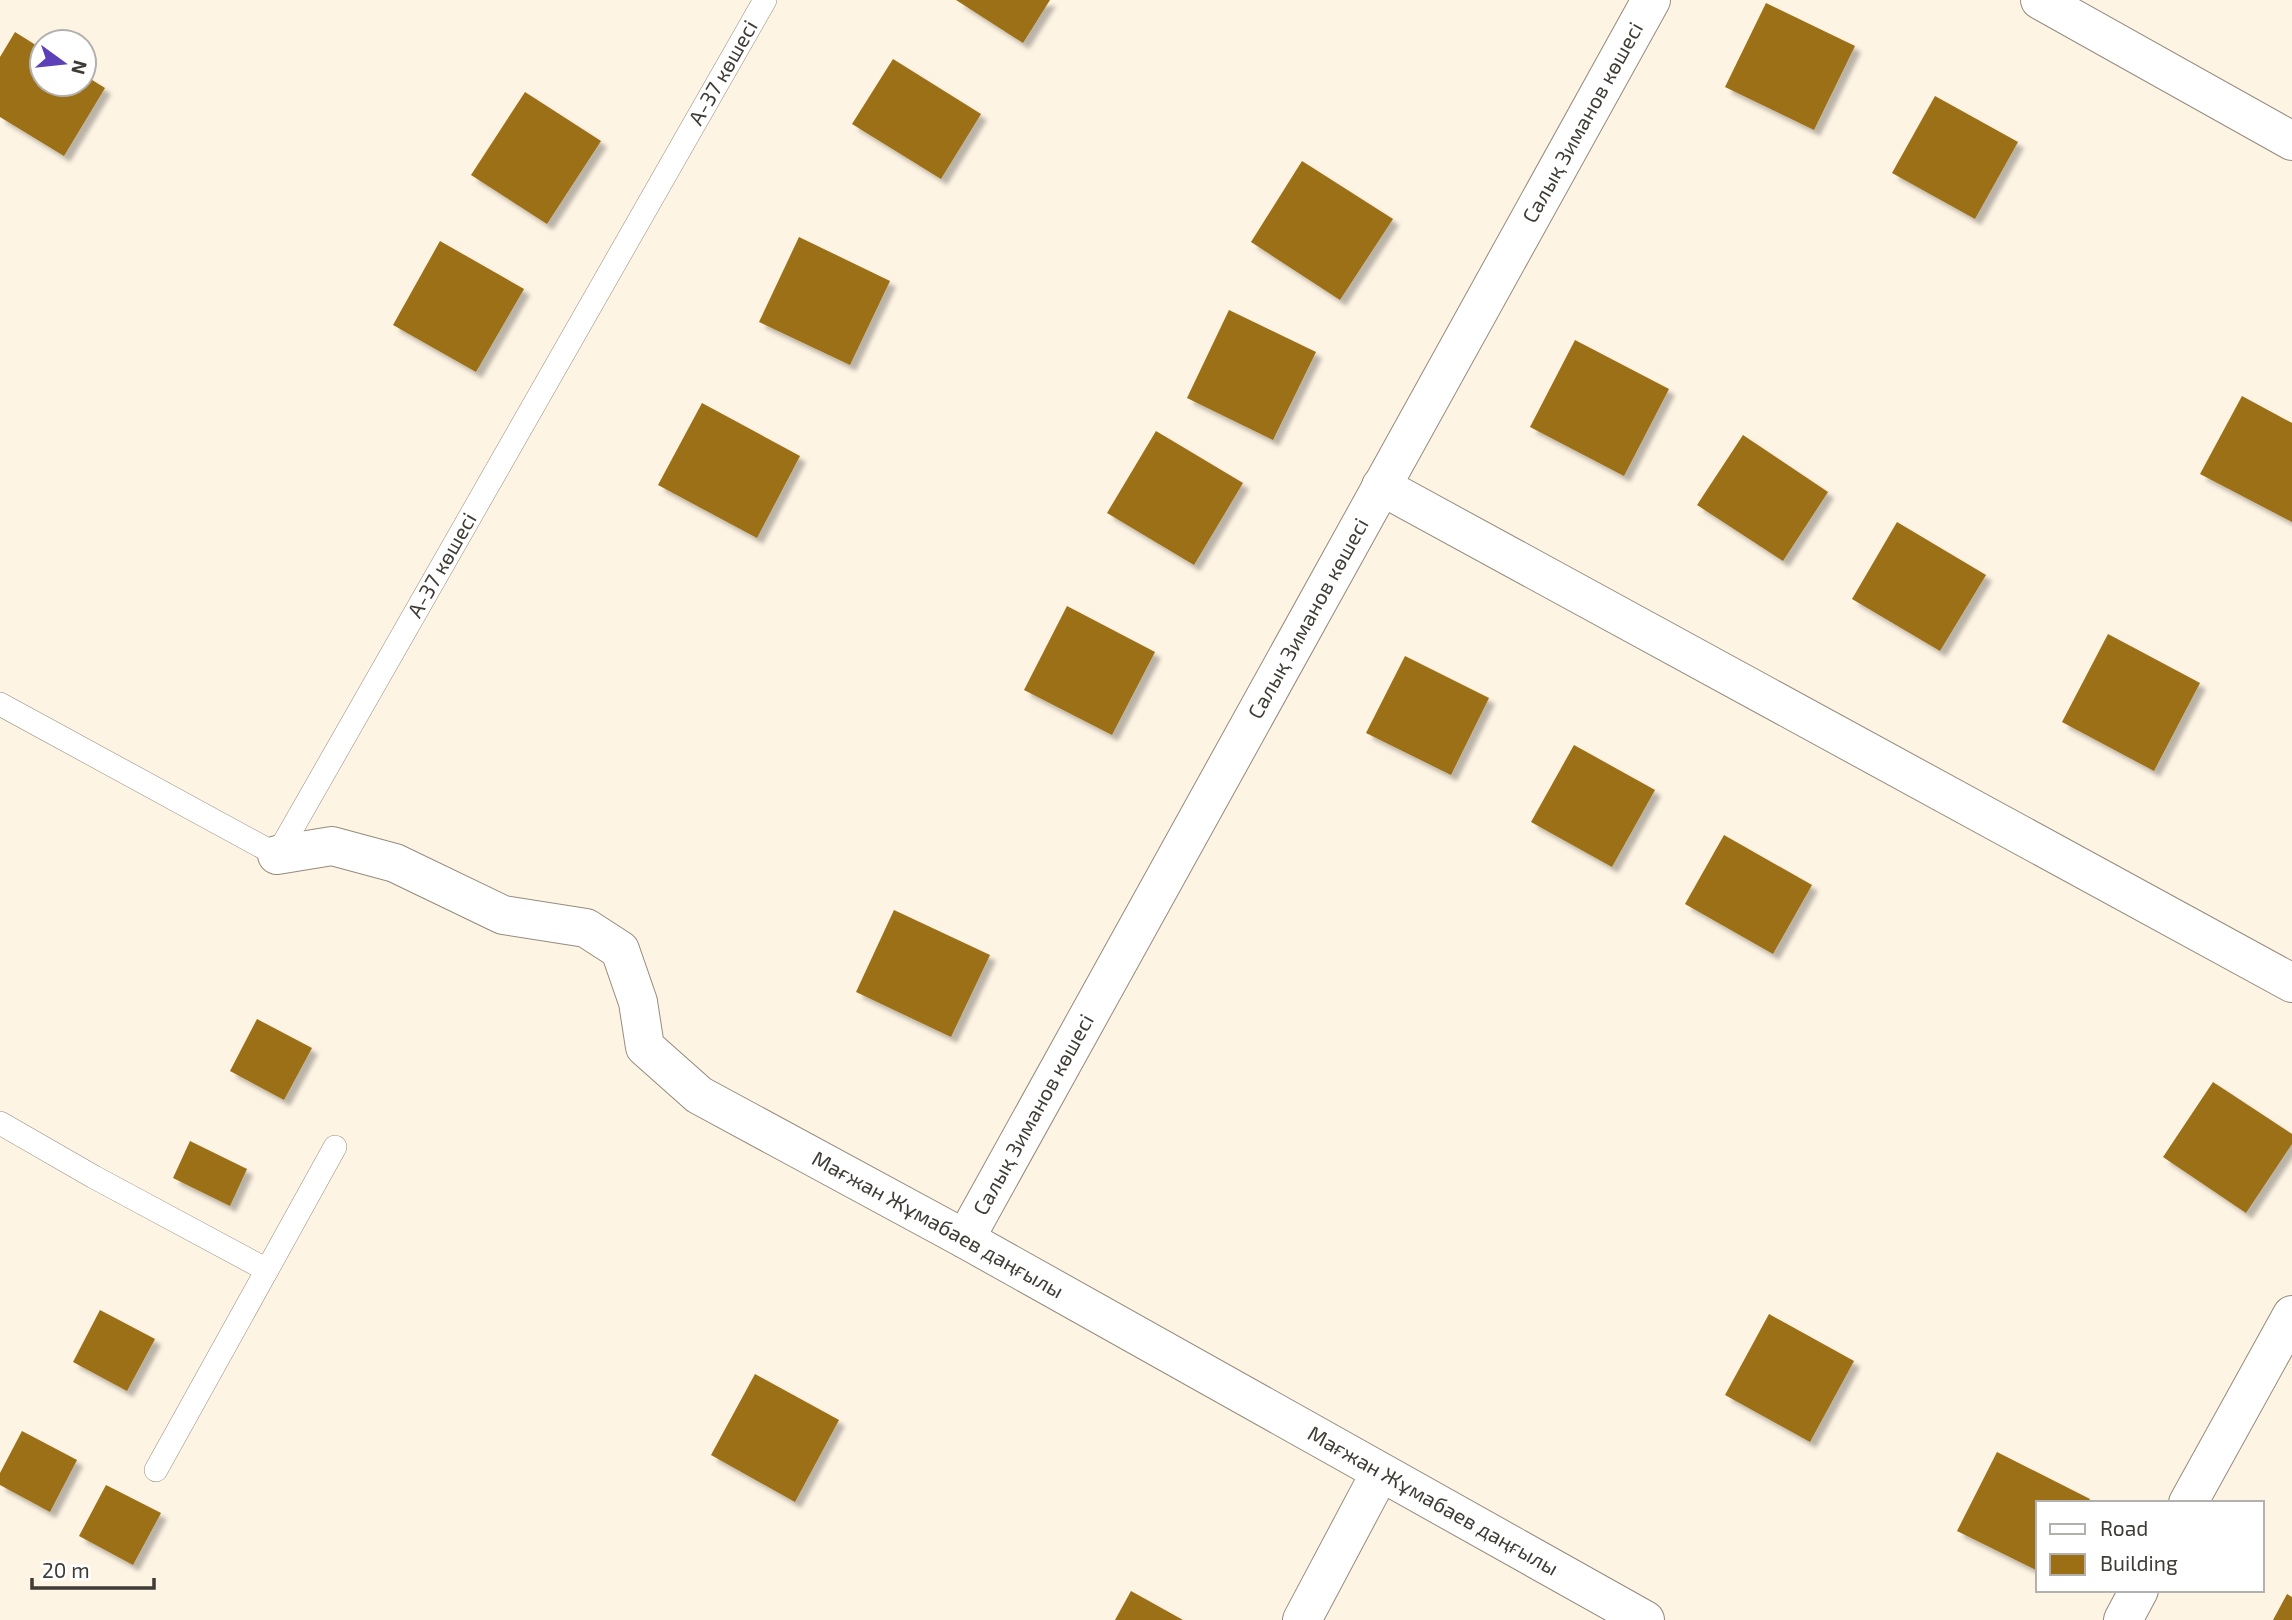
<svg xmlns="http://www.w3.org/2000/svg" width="2292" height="1620" font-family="'Exo 2',sans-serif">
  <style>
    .building { fill: #9c6f15; filter: url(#shadow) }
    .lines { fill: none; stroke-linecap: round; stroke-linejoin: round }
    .lane-casing { stroke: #948b7d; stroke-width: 24 }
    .street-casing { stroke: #948b7d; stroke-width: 40 }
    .lane { stroke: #fff; stroke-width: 23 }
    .street { stroke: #fff; stroke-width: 38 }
    .labels { text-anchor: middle; stroke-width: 7; stroke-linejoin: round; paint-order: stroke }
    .street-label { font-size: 21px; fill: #3f3b35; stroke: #fff }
  </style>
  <defs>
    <filter id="shadow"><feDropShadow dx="6" dy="6" stdDeviation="2" flood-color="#0004"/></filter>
  </defs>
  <rect width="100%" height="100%" fill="#fef4e4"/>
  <!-- building -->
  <g class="building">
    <path d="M 956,0 L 1050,0 L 1023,43 Z"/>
    <path d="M 1766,3 L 1855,46 L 1814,130 L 1725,87 Z"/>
    <path d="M 15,32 L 42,49 L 42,84 L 84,84 L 84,75 L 105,88 L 64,156 L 0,117 L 0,57 Z"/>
    <path d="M 893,59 L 981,114 L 941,179 L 852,124 Z"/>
    <path d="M 525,92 L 601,141 L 547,224 L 471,175 Z"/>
    <path d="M 1935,96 L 2018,142 L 1975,219 L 1892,173 Z"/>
    <path d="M 1302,161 L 1393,219 L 1340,300 L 1251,242 Z"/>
    <path d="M 799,237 L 890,281 L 850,365 L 759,322 Z"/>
    <path d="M 440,241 L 524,289 L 476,372 L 393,325 Z"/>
    <path d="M 1229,310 L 1316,352 L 1273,440 L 1187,398 Z"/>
    <path d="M 1575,340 L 1669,389 L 1624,476 L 1530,427 Z"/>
    <path d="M 2242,396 L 2292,423 L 2292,522 L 2200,474 Z"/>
    <path d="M 702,403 L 800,456 L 757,538 L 658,485 Z"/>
    <path d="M 1156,431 L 1243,483 L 1194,565 L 1107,513 Z"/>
    <path d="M 1743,435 L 1828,492 L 1783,561 L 1697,505 Z"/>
    <path d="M 1897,522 L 1986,575 L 1940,651 L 1852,599 Z"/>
    <path d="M 1067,606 L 1155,652 L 1112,735 L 1024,690 Z"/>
    <path d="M 2108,634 L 2200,683 L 2154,771 L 2062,722 Z"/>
    <path d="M 1405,656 L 1489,698 L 1451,775 L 1366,733 Z"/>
    <path d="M 1574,745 L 1655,790 L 1612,867 L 1531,822 Z"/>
    <path d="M 1724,835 L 1812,885 L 1773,954 L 1685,904 Z"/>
    <path d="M 894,910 L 990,955 L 951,1037 L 856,992 Z"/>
    <path d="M 257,1019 L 312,1048 L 284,1100 L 230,1071 Z"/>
    <path d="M 2213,1082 L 2292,1134 L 2292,1144 L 2246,1213 L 2163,1157 Z"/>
    <path d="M 190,1141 L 247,1169 L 230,1206 L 173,1178 Z"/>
    <path d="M 100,1310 L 155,1339 L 127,1391 L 73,1362 Z"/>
    <path d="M 1769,1314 L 1854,1361 L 1810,1442 L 1725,1395 Z"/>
    <path d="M 755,1374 L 839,1420 L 795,1502 L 711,1455 Z"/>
    <path d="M 22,1431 L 77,1460 L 50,1512 L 0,1485 L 0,1473 Z"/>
    <path d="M 1997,1452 L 2090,1499 L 2088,1503 L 2038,1503 L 2038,1571 L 1957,1531 Z"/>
    <path d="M 106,1485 L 161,1513 L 133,1565 L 79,1536 Z"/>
    <path d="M 1131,1591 L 1183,1620 L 1115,1620 Z"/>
    <path d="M 2287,1594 L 2292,1597 L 2292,1620 L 2273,1620 Z"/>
  </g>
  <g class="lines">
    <!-- lane casing -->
    <g class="lane-casing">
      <g id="lane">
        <path id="s1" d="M 0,704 L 277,855 L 765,0"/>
        <path d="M 0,1123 L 94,1177 L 267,1270 L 156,1470"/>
        <path d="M 267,1270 L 335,1147"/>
      </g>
    </g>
    <!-- street casing -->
    <g class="street-casing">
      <g id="street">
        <path d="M 2040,0 L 2292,141"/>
        <path d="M 1381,486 L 2292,983"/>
        <path id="s2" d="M 277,855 L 332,846 L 395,863 L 503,915 L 586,928 L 620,950 L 638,1002 L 645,1047 L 699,1095 L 965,1239 L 1645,1620"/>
        <path id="s3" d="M 965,1239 L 1651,0"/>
        <path d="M 2188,1503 L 2292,1315"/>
        <path d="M 1302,1620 L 1380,1473"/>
        <path d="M 2123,1620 L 2139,1590"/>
      </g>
    </g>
    <!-- lane -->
    <use href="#lane" class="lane"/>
    <!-- street -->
    <use href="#street" class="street"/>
  </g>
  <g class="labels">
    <!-- street labels -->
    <g class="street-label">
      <text dy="7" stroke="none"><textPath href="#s1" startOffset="1216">А-37 көшесі</textPath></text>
      <text dy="7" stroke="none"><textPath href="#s3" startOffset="1276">Салық Зиманов көшесі</textPath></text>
      <text dy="7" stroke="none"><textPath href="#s1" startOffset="649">А-37 көшесі</textPath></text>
      <text dy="7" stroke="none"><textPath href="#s3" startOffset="709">Салық Зиманов көшесі</textPath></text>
      <text dy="7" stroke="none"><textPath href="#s3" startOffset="142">Салық Зиманов көшесі</textPath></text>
      <text dy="7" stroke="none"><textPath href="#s2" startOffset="810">Мағжан Жұмабаев даңғылы</textPath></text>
      <text dy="7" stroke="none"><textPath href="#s2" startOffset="1377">Мағжан Жұмабаев даңғылы</textPath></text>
    </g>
  </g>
  <!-- legend -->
  <rect x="2036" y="1501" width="228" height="91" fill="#ffffff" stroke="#b2b1ae" stroke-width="2"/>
  <rect x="2050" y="1524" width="35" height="10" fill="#ffffff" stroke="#b2b1ae" stroke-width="2"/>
  <text x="2100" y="1536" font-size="21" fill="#3f3b35">Road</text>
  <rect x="2050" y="1554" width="35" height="21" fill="#9c6f15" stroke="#b2b1ae" stroke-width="2"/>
  <text x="2100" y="1571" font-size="21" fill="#3f3b35">Building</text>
  <!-- north arrow -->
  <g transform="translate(63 63) rotate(105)"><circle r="33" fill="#ffffff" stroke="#b2b1ae" stroke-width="2"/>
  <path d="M0-5L12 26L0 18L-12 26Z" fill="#5d3fb7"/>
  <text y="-10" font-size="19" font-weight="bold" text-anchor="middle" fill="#3f3b35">N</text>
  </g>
  <!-- scale -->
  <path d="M32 1578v10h122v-10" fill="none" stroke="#3f3b35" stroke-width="3.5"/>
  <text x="42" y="1578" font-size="21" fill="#3f3b35" stroke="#ffffff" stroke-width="5" paint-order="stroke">20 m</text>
</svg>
